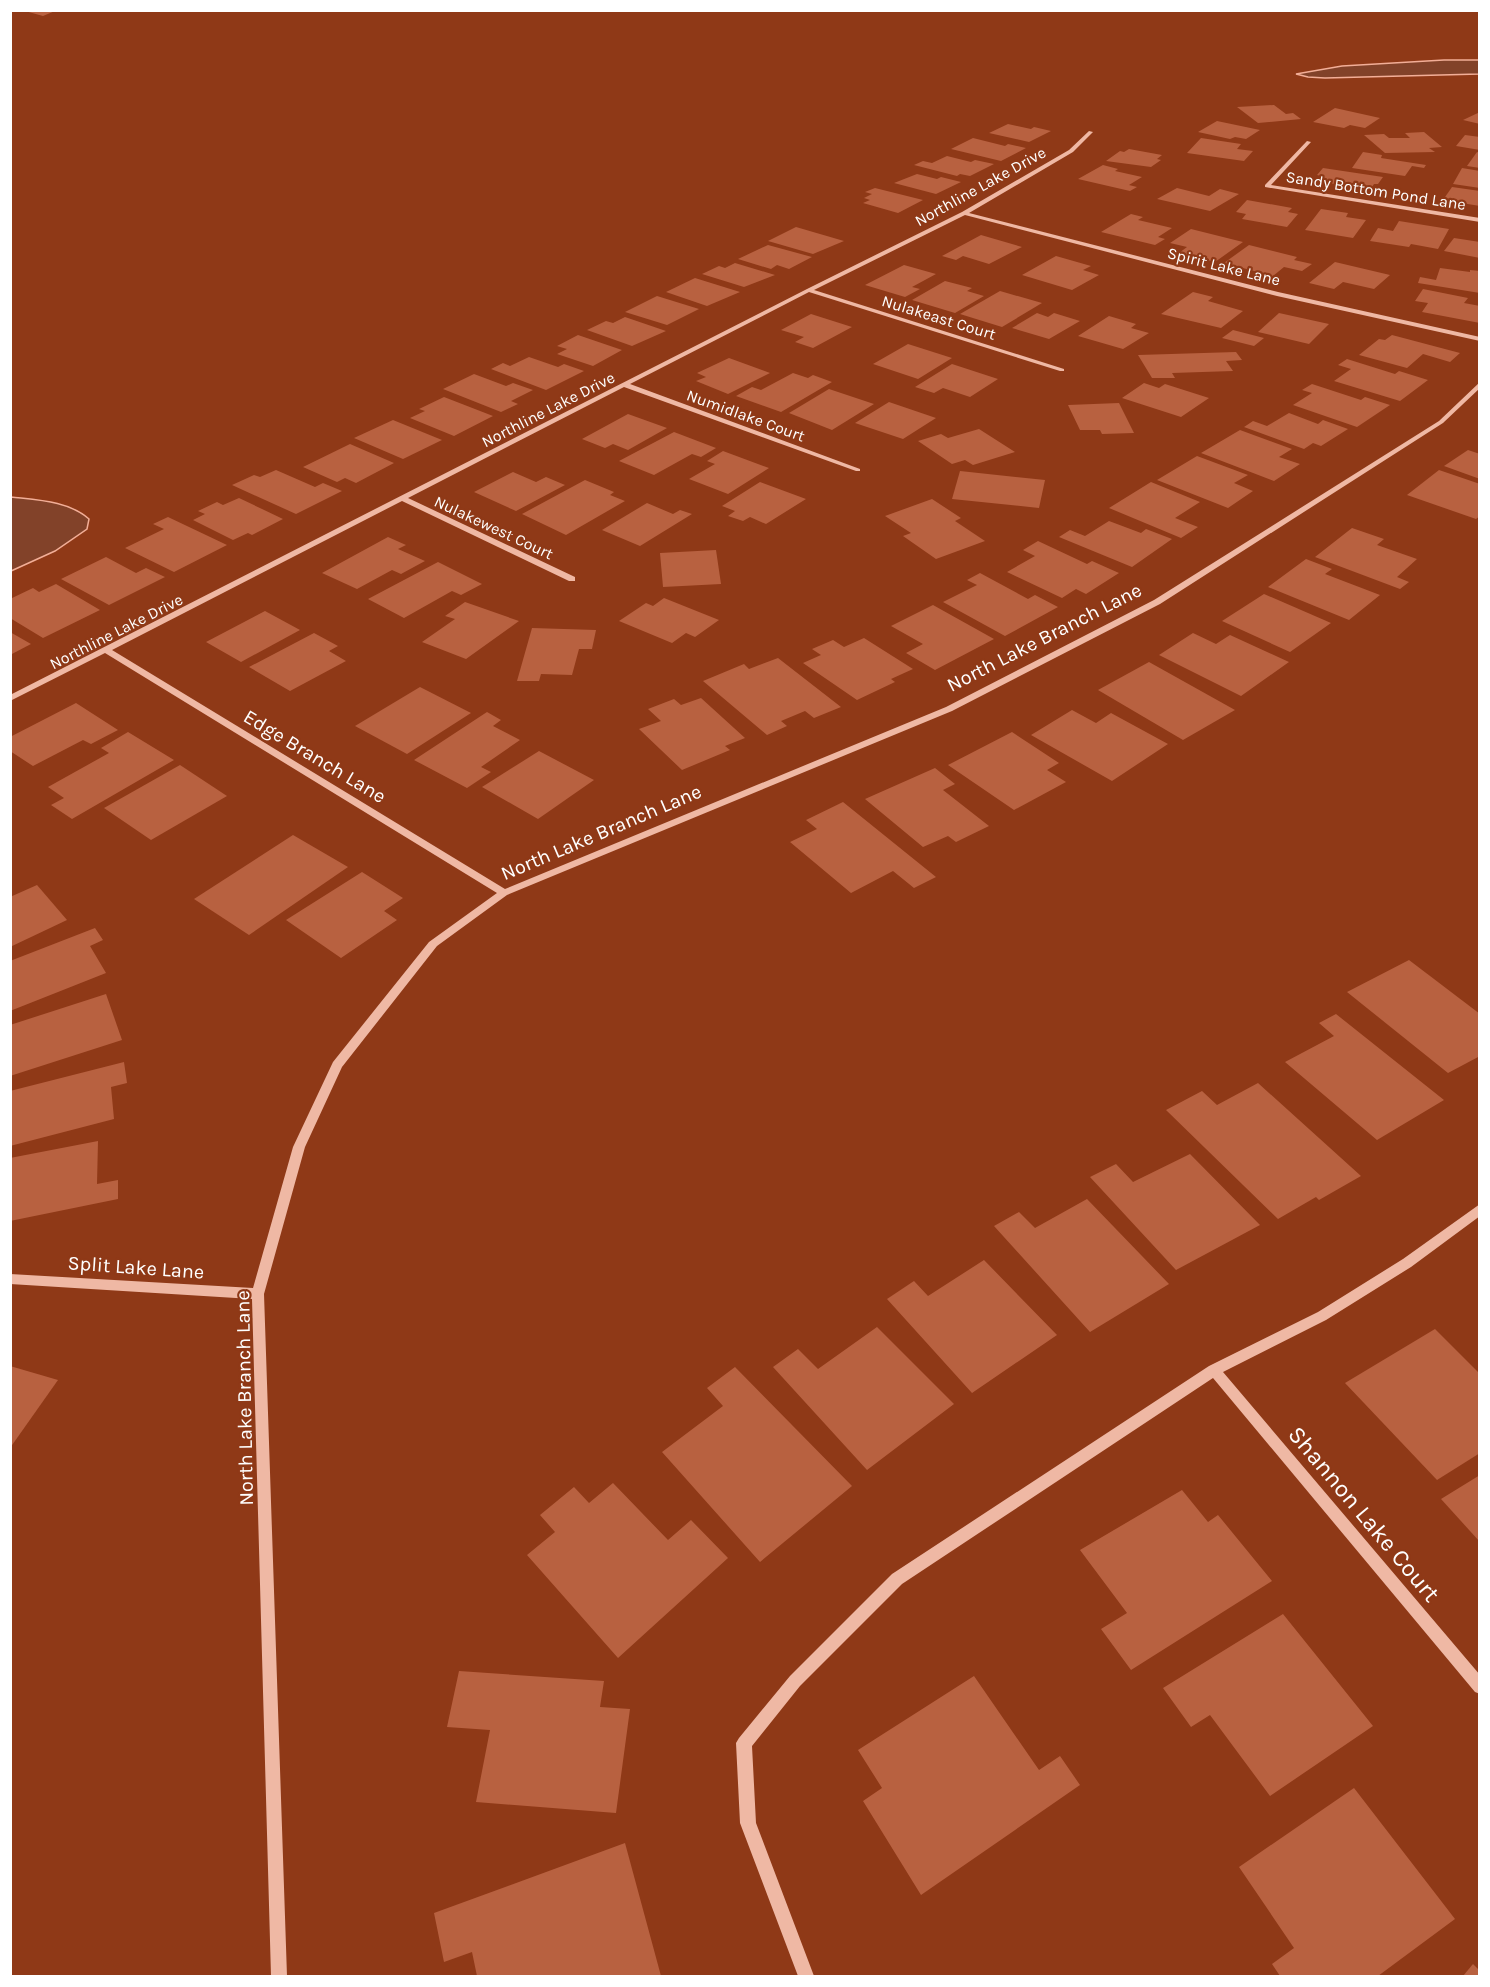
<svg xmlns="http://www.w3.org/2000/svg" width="1490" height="1987" font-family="Karla,sans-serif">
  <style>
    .water { fill: #824229; stroke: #f2ae97; stroke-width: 1.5 }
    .building { fill: #b86140 }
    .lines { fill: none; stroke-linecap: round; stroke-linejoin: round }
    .minor { fill: #efb8a4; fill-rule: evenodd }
    .labels { text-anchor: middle; stroke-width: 4.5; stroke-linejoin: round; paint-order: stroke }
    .far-street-label { font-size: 16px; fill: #fff; stroke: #8f3917 }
    .street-label { font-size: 20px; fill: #fff; stroke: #8f3917 }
    .near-street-label { font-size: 24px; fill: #fff; stroke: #8f3917 }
  </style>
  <rect width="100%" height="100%" fill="#8f3917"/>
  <!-- water -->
  <g class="water">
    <path d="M 1444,60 L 1479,60 L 1479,74 L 1325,78 L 1308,77 L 1296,74 L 1342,66 Z"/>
    <path d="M 11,497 C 37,500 69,501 89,519 L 87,529 L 55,551 L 11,571 Z"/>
  </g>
  <!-- building -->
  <g class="building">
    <path d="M 25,11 L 55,10 L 55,11 L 43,16 Z"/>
    <path d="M 1274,105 L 1286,114 L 1293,113 L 1301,119 L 1258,123 L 1237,107 Z"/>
    <path d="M 1335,108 L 1380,118 L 1365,128 L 1350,125 L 1344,128 L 1313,122 Z"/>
    <path d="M 1480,112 L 1480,124 L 1463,120 Z"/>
    <path d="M 1217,121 L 1260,130 L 1246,139 L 1235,137 L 1230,139 L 1198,132 Z"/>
    <path d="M 1008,124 L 1031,129 L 1034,127 L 1051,131 L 1029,142 L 989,133 Z"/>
    <path d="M 1424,132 L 1442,147 L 1429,148 L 1435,152 L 1385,153 L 1364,135 L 1384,134 L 1389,138 L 1410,138 L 1405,133 Z"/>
    <path d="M 1465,135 L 1480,137 L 1480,150 L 1456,146 Z"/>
    <path d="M 973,138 L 1005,146 L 1008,144 L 1026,148 L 1001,161 L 951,149 Z"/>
    <path d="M 1201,138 L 1241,144 L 1237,149 L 1253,151 L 1244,161 L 1187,153 Z"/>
    <path d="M 1129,149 L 1162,155 L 1157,159 L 1161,160 L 1151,167 L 1106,161 L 1120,151 L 1124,152 Z"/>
    <path d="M 1363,152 L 1382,155 L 1381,158 L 1426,165 L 1424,168 L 1412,166 L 1405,176 L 1352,168 Z"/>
    <path d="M 1477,152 L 1480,153 L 1480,168 L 1467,166 Z"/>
    <path d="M 947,156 L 971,162 L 975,160 L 994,164 L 970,176 L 960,174 L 957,176 L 914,165 L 923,161 L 932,163 Z"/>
    <path d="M 1103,165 L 1118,169 L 1115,171 L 1142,177 L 1129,185 L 1137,187 L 1130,191 L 1078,179 Z"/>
    <path d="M 1323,168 L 1383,177 L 1378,184 L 1374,184 L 1370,190 L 1317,181 L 1321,176 L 1317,175 Z"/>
    <path d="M 1462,168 L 1480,171 L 1480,188 L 1453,184 Z"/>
    <path d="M 917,174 L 937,179 L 941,177 L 961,182 L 936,194 L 894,183 Z"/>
    <path d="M 1452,187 L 1480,191 L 1480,206 L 1443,200 Z"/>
    <path d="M 875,188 L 923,200 L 898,213 L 863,203 L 870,200 L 864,198 L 872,194 L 865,192 Z"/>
    <path d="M 1177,188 L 1209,196 L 1220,189 L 1239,194 L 1210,211 L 1157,199 Z"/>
    <path d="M 1247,200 L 1292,208 L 1288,212 L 1298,214 L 1287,227 L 1242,219 L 1246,214 L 1236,212 Z"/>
    <path d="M 1321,209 L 1348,213 L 1346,217 L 1366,220 L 1353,238 L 1305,230 Z"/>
    <path d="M 1131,214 L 1143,217 L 1138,220 L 1172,228 L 1158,237 L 1165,239 L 1155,245 L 1101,232 Z"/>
    <path d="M 1399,221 L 1449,229 L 1438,249 L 1411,244 L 1409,247 L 1370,241 L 1378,228 L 1393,231 Z"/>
    <path d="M 796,227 L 844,241 L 813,254 L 768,241 Z"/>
    <path d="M 1191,229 L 1243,242 L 1215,262 L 1179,253 L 1187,247 L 1170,243 Z"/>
    <path d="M 981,235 L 1022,247 L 989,264 L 963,256 L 956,260 L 942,256 Z"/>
    <path d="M 1454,238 L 1480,242 L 1480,258 L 1444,251 Z"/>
    <path d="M 768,245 L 812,257 L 789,269 L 777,265 L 771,269 L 738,259 Z"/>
    <path d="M 1249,245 L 1297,257 L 1294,260 L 1312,264 L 1302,271 L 1284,267 L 1273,276 L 1224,263 Z"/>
    <path d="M 1056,256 L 1091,266 L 1083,270 L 1099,275 L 1072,290 L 1022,275 Z"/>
    <path d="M 1335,262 L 1390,275 L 1374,289 L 1343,282 L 1334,289 L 1309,283 Z"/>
    <path d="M 735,263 L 775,275 L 744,287 L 702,274 L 719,266 L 725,268 Z"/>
    <path d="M 904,265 L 936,274 L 912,287 L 920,289 L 905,297 L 865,285 Z"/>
    <path d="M 1440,268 L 1470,272 L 1470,270 L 1480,271 L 1480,293 L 1418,283 L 1420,277 L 1436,280 Z"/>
    <path d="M 695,278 L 740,292 L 707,306 L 666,292 Z"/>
    <path d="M 945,281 L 972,288 L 967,291 L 984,296 L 955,313 L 912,300 Z"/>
    <path d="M 1423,289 L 1468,298 L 1464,303 L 1480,306 L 1480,323 L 1422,312 L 1428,303 L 1415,301 Z"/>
    <path d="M 1000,291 L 1042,303 L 1002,327 L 960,314 Z"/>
    <path d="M 1193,292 L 1213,297 L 1208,301 L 1243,311 L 1221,328 L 1161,314 Z"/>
    <path d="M 657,296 L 699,309 L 667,325 L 625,312 Z"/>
    <path d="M 1037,313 L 1048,317 L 1054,313 L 1080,321 L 1049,339 L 1012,328 Z"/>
    <path d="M 1279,313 L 1329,324 L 1309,344 L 1258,332 Z"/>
    <path d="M 811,314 L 852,327 L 813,348 L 795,342 L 804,337 L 781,330 Z"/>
    <path d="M 1109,316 L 1136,324 L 1131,328 L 1149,333 L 1123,349 L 1078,336 Z"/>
    <path d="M 625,317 L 666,331 L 632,346 L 587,330 L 606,321 L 613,323 Z"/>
    <path d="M 1233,330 L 1264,338 L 1254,346 L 1222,338 Z"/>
    <path d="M 578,335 L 622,350 L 593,366 L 557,354 L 567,349 L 557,346 Z"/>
    <path d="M 1392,335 L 1460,353 L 1450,362 L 1423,354 L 1407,368 L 1359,355 L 1379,339 L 1385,340 Z"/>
    <path d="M 908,344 L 952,358 L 918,379 L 873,364 Z"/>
    <path d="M 1236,352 L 1242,360 L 1226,361 L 1233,371 L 1172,373 L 1175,378 L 1152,378 L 1138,355 Z"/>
    <path d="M 529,357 L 558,367 L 564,364 L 584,371 L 546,390 L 491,369 L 503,363 L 510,366 Z"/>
    <path d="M 729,358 L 770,373 L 728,394 L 696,381 L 706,377 L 697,373 Z"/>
    <path d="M 1347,359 L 1395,374 L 1399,371 L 1428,380 L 1400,401 L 1334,381 L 1351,369 L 1338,365 Z"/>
    <path d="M 952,364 L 998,379 L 970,397 L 943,388 L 934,393 L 915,387 Z"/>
    <path d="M 793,373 L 808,378 L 813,375 L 832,382 L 781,412 L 736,396 L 752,387 L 761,390 Z"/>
    <path d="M 474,374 L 506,386 L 513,383 L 533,390 L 511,401 L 518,404 L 501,412 L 443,389 Z"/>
    <path d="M 1144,383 L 1159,388 L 1165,384 L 1209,398 L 1181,417 L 1122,398 Z"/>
    <path d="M 1312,384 L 1361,400 L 1365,397 L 1390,405 L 1357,427 L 1293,405 L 1312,393 L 1302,390 Z"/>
    <path d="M 829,389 L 874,404 L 832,430 L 789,413 Z"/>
    <path d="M 444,397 L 493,416 L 454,436 L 410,418 L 425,411 L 419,409 Z"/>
    <path d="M 889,402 L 936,418 L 903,439 L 855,423 Z"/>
    <path d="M 1119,403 L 1134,433 L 1102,434 L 1100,430 L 1080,430 L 1068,405 Z"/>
    <path d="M 1289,413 L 1318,424 L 1323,420 L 1348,429 L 1321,446 L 1313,443 L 1304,449 L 1244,427 L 1253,421 L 1267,426 Z"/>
    <path d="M 628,414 L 667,428 L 628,450 L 613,444 L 605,448 L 582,439 Z"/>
    <path d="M 393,420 L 442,440 L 403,459 L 354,438 Z"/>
    <path d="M 979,429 L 1015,452 L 973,465 L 965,460 L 952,464 L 918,441 L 941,434 L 948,438 Z"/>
    <path d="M 1240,430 L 1292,449 L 1279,457 L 1300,464 L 1274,481 L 1201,453 Z"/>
    <path d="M 674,432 L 716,448 L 701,457 L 692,454 L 654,475 L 619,461 Z"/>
    <path d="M 350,444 L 394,463 L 356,483 L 345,478 L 337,482 L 303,467 Z"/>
    <path d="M 1468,450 L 1480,454 L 1480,479 L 1444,466 Z"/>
    <path d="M 723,451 L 769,468 L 728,494 L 689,479 L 715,464 L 707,461 Z"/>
    <path d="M 1197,456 L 1248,475 L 1234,483 L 1253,491 L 1228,508 L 1157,480 Z"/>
    <path d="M 276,470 L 315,487 L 323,483 L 342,491 L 296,514 L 232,485 L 254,475 L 260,477 Z"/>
    <path d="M 1439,470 L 1480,484 L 1480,516 L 1476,519 L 1407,495 Z"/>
    <path d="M 960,471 L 1045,480 L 1039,508 L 952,499 Z"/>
    <path d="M 513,472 L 536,482 L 546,477 L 565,485 L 516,511 L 474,492 Z"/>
    <path d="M 585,480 L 614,492 L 610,495 L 625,501 L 566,535 L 522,514 Z"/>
    <path d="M 760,482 L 806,499 L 766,524 L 750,517 L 743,521 L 728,516 L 735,511 L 722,506 Z"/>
    <path d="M 1151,482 L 1200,502 L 1175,518 L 1198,527 L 1181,538 L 1109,508 Z"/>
    <path d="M 239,498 L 283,519 L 252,535 L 248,533 L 233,540 L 193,520 L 205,514 L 198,511 L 217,502 L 223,505 Z"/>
    <path d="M 932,499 L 961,518 L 955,521 L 985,541 L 936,559 L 903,536 L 911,533 L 885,516 Z"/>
    <path d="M 647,503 L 673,514 L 680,510 L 692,514 L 640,546 L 602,530 Z"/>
    <path d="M 168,517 L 227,545 L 174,572 L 125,548 L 164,529 L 153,524 Z"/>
    <path d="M 1109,521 L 1141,533 L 1146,529 L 1172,539 L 1132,567 L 1059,537 L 1070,530 L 1085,536 Z"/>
    <path d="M 1352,528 L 1384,539 L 1377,545 L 1417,559 L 1397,577 L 1409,582 L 1400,589 L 1315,557 Z"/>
    <path d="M 388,537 L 406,545 L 398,549 L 425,561 L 401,574 L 392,570 L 357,589 L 322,573 Z"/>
    <path d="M 1038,541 L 1087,564 L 1092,561 L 1119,573 L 1086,594 L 1076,589 L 1062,598 L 1007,572 L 1035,556 L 1023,550 Z"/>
    <path d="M 716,550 L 721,584 L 663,587 L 660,553 Z"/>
    <path d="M 106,557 L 136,573 L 146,568 L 165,577 L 109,605 L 61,579 Z"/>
    <path d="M 1306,559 L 1332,569 L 1325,574 L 1380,595 L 1349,620 L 1268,587 Z"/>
    <path d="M 438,562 L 482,584 L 461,595 L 452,591 L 404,618 L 368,599 Z"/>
    <path d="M 980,573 L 1028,599 L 1035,595 L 1058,607 L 1005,636 L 943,602 L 977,585 L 967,580 Z"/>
    <path d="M 56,584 L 100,610 L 43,638 L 10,618 L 10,599 L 33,588 L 39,592 Z"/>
    <path d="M 1264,594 L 1331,623 L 1290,652 L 1222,621 Z"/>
    <path d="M 664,598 L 719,620 L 695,637 L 686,633 L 672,643 L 619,621 L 646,603 L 653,606 Z"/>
    <path d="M 465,602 L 519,621 L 466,659 L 422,642 L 455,619 L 445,616 Z"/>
    <path d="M 933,605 L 994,639 L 935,670 L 906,653 L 923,644 L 891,626 Z"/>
    <path d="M 265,611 L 300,630 L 241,662 L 206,642 Z"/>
    <path d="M 532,628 L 596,630 L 592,649 L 579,649 L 572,675 L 541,674 L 539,681 L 517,681 Z"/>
    <path d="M 10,632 L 31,644 L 10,655 Z"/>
    <path d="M 314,633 L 338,646 L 329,651 L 346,661 L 290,691 L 249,667 Z"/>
    <path d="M 1193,633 L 1216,644 L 1230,635 L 1289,662 L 1241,696 L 1159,655 Z"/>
    <path d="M 864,638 L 913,669 L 891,679 L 895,682 L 857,700 L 803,663 L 821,655 L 812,649 L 833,640 L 844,647 Z"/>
    <path d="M 778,658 L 841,707 L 814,718 L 805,711 L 781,721 L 787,726 L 767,735 L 703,681 L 744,664 L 749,669 Z"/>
    <path d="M 1149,662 L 1235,710 L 1183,740 L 1098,690 Z"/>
    <path d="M 420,687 L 471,713 L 407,754 L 355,726 Z"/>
    <path d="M 701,698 L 745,738 L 725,746 L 730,750 L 682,770 L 639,729 L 661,721 L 648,709 L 674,699 L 681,705 Z"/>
    <path d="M 76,703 L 118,730 L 91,744 L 83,740 L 33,766 L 10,751 L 10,737 Z"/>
    <path d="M 1072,710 L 1096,723 L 1111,713 L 1168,744 L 1112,781 L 1031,735 Z"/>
    <path d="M 487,712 L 501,720 L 493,726 L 520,740 L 481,767 L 491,772 L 467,788 L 414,760 Z"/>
    <path d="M 128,732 L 174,760 L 72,819 L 51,805 L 64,798 L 48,787 L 109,753 L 101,748 Z"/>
    <path d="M 1012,732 L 1059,763 L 1047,770 L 1066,782 L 1014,810 L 948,765 Z"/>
    <path d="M 539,751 L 594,780 L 538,819 L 482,787 Z"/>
    <path d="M 180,765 L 227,796 L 151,840 L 104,808 Z"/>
    <path d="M 935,768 L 955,784 L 943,790 L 989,826 L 956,842 L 948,836 L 923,847 L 865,799 Z"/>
    <path d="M 843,802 L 936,877 L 914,888 L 893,871 L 851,893 L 790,842 L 817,829 L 806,820 Z"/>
    <path d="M 293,835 L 348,867 L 249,935 L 194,899 Z"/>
    <path d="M 362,872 L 403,898 L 384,911 L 397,920 L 341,958 L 286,920 Z"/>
    <path d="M 37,885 L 67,920 L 10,947 L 10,897 Z"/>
    <path d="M 95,928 L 103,940 L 90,946 L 106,973 L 10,1011 L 10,961 Z"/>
    <path d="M 1409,960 L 1480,1014 L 1480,1056 L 1448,1073 L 1347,992 Z"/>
    <path d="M 106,994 L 122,1040 L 10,1076 L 10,1025 Z"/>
    <path d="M 1336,1014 L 1444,1100 L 1377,1140 L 1285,1062 L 1334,1036 L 1319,1023 Z"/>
    <path d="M 124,1062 L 127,1083 L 111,1087 L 114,1119 L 10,1146 L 10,1091 Z"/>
    <path d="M 1258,1083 L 1361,1176 L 1319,1200 L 1316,1197 L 1278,1219 L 1166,1110 L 1202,1091 L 1217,1105 Z"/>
    <path d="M 98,1141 L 97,1184 L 118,1180 L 118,1199 L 10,1221 L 10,1158 Z"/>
    <path d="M 1190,1154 L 1260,1225 L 1176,1270 L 1090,1177 L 1116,1164 L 1133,1182 Z"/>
    <path d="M 1087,1199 L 1169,1284 L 1090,1332 L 994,1226 L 1019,1212 L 1035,1228 Z"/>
    <path d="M 984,1260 L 1057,1335 L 972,1393 L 887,1299 L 914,1281 L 928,1296 Z"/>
    <path d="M 877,1327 L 954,1404 L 867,1470 L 773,1367 L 798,1349 L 818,1369 Z"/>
    <path d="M 1435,1329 L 1480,1374 L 1480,1453 L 1437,1480 L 1345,1383 Z"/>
    <path d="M 10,1366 L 58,1380 L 10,1448 Z"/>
    <path d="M 735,1367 L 852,1486 L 760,1562 L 662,1452 L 723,1406 L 707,1388 Z"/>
    <path d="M 1480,1475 L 1480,1542 L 1441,1499 Z"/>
    <path d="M 613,1483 L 668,1540 L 691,1520 L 728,1558 L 618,1658 L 527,1555 L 555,1532 L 540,1515 L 574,1487 L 589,1503 Z"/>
    <path d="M 1182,1490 L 1208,1522 L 1218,1515 L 1272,1581 L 1131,1670 L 1101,1629 L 1127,1613 L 1080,1550 Z"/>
    <path d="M 1283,1614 L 1373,1726 L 1270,1796 L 1210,1715 L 1191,1727 L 1163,1688 Z"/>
    <path d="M 459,1671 L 604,1681 L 600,1707 L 630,1709 L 616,1813 L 476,1802 L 490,1730 L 447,1727 Z"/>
    <path d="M 974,1676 L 1039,1770 L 1060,1756 L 1080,1785 L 921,1895 L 863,1801 L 882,1788 L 858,1750 Z"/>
    <path d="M 1354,1788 L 1455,1919 L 1378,1976 L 1280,1976 L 1272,1964 L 1294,1948 L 1239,1867 Z"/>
    <path d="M 625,1843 L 661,1976 L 477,1976 L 472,1952 L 444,1962 L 434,1913 Z"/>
    <path d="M 1473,1964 L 1480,1971 L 1480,1976 L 1463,1976 Z"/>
  </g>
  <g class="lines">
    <!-- minor -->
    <g class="minor">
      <path d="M 1089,131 L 1093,132 L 1073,152 L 969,213 L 1278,292 L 1480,337 L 1480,341 L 1277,296 L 965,215 L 814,290 L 1064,369 L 1064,371 L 1060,371 L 809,292 L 630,384 L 860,469 L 860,471 L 856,471 L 624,387 L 408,498 L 575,577 L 575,581 L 569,581 L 402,501 L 112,650 L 505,889 L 946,707 L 1154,600 L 1439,421 L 1480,382 L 1480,388 L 1443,423 L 1160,604 L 952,711 L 507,895 L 437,946 L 342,1067 L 305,1147 L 264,1294 L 287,1976 L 271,1976 L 252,1299 L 10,1284 L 10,1274 L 253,1288 L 293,1147 L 333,1062 L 429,942 L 497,893 L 105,653 L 10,701 L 10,695 L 807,289 L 962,212 L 1069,150 Z"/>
      <path d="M 1307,141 L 1311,142 L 1271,185 L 1480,218 L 1480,222 L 1265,187 L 1265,185 Z"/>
      <path d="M 1480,1204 L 1480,1216 L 1411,1267 L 1326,1320 L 1223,1372 L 1480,1675 L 1480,1694 L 1475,1692 L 1213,1378 L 902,1584 L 800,1686 L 752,1746 L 756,1823 L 814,1976 L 798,1976 L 740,1823 L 736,1743 L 739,1738 L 790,1676 L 892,1574 L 1209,1366 L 1318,1312 L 1403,1259 Z"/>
    </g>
  </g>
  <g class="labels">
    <!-- far-street labels -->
    <g class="far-street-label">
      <text transform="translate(980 186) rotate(-29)" y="6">Northline Lake Drive</text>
      <text transform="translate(1376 190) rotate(9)" y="6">Sandy Bottom Pond Lane</text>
      <text transform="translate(1224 266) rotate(14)" y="6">Spirit Lake Lane</text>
      <text transform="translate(939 317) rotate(17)" y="6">Nulakeast Court</text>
      <text transform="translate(548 409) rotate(-27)" y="6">Northline Lake Drive</text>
      <text transform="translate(746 415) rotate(20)" y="6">Numidlake Court</text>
      <text transform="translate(494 527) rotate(25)" y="6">Nulakewest Court</text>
      <text transform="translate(116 631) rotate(-27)" y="6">Northline Lake Drive</text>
    </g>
    <!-- street labels -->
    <g class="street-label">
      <text transform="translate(1044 637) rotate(-27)" y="7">North Lake Branch Lane</text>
      <text transform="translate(315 756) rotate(31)" y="7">Edge Branch Lane</text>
      <text transform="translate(601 832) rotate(-23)" y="7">North Lake Branch Lane</text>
      <text transform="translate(136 1267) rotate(4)" y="7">Split Lake Lane</text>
      <text transform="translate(244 1398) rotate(-91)" y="7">North Lake Branch Lane</text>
    </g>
    <!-- near-street labels -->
    <g class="near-street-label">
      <text transform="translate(1364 1514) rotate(50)" y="8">Shannon Lake Court</text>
    </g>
  </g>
  <!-- border -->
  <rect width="1490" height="1987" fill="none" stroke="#ffffff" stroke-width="24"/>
</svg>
